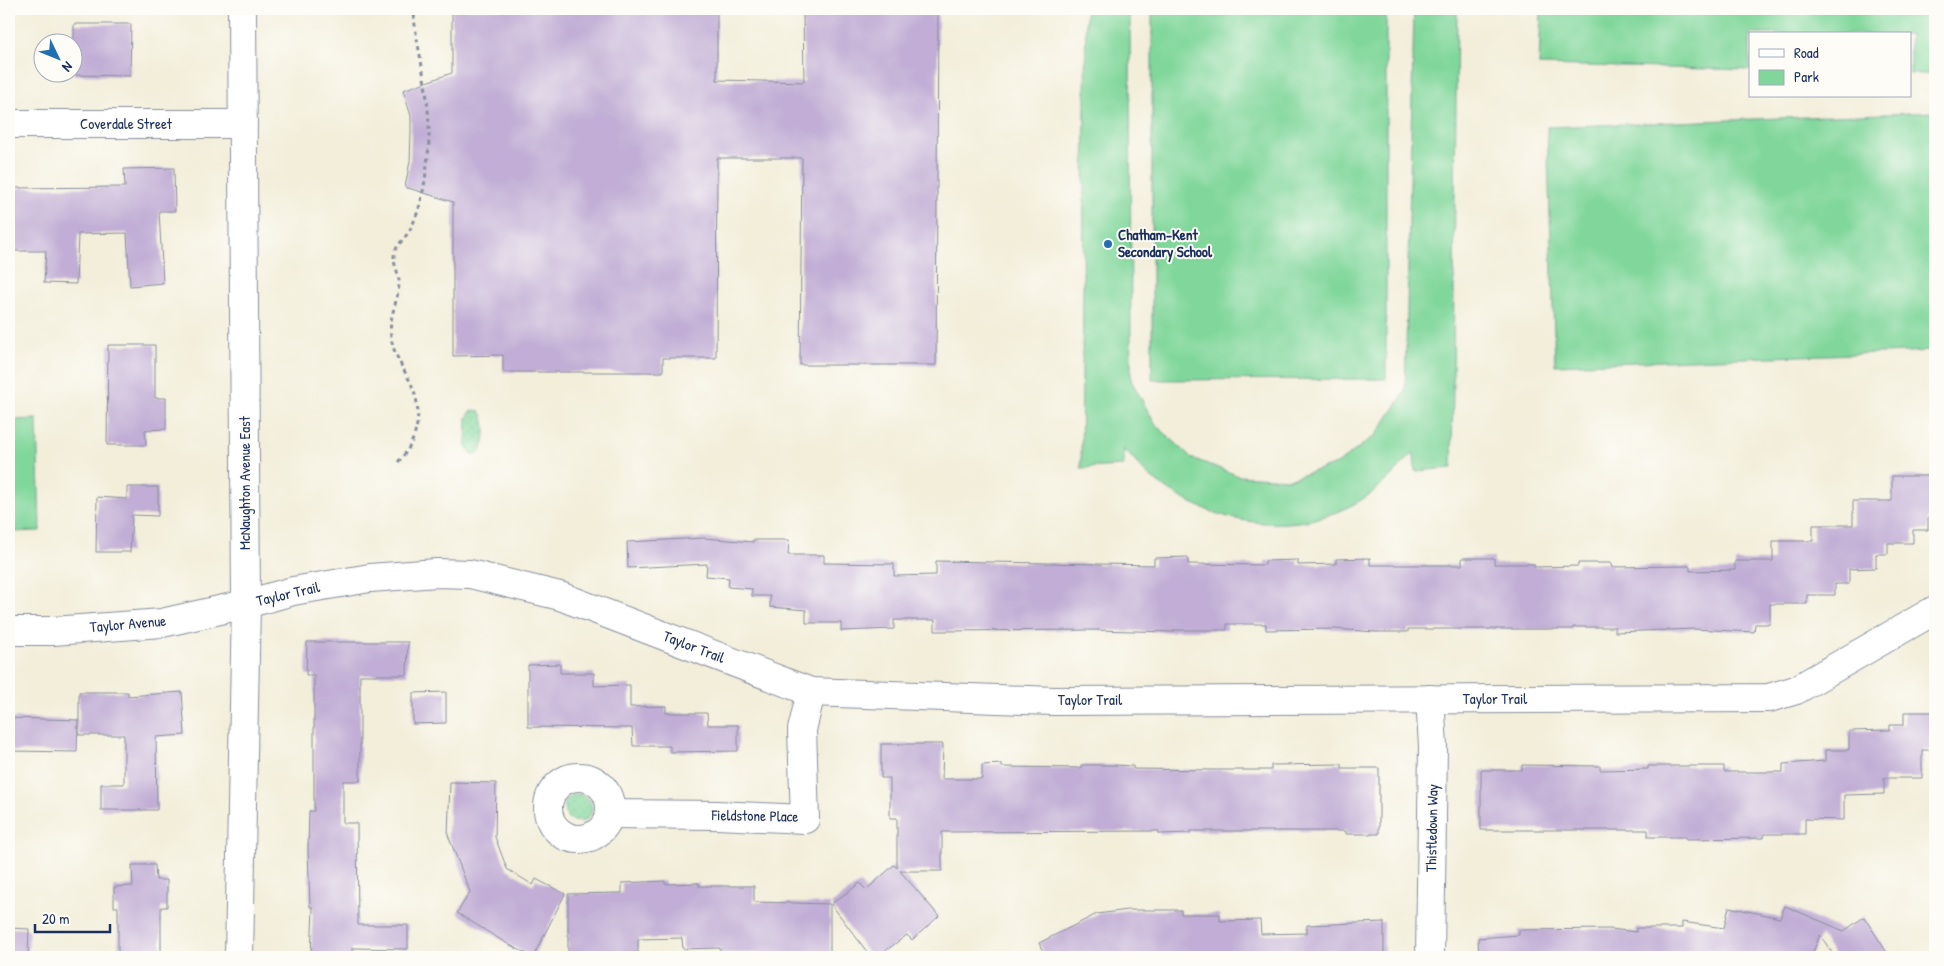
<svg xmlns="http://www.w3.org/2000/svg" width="1944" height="966" font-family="'Patrick Hand',sans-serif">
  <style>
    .grass { fill: url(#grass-dots); stroke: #4e837c }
    .park { fill: #81d79b; stroke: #4e837c }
    .building { fill: #c1add5 }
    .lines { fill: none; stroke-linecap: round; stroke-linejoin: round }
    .minor-casing { stroke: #878e9c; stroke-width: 30 }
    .major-casing { stroke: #878e9c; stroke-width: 30 }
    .path { stroke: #878e9c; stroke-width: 3; stroke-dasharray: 4 4; stroke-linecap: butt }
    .minor { stroke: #fff; stroke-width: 28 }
    .major { stroke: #fff; stroke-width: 28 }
    .poi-dot { fill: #1f6fb2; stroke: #fdfcf7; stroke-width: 2 }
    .labels { text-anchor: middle; stroke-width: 4; stroke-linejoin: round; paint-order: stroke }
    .street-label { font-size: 15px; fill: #1b2f5e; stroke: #fdfcf7 }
    .poi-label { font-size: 15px; font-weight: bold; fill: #1b2f5e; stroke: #fdfcf7; text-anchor: start }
  </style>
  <defs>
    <pattern id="grass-dots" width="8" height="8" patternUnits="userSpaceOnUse" patternTransform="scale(1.25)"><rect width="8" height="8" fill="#81d79b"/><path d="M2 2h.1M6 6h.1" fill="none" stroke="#6fb988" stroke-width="1.8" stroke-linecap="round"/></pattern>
  </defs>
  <rect width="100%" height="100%" fill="#fdfcf7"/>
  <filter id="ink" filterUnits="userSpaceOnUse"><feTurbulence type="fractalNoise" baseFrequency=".02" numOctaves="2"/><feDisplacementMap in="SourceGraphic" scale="10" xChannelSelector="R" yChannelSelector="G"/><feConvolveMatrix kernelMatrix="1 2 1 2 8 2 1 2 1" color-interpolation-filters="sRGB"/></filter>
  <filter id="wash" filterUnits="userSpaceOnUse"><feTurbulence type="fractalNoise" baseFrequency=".0096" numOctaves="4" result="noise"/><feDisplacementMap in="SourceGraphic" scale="20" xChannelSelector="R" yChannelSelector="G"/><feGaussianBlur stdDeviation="1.12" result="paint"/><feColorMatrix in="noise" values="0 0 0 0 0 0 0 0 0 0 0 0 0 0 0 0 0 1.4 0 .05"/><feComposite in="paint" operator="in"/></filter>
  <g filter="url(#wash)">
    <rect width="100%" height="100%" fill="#f3eeda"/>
    <!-- grass -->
    <g class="grass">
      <path d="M 472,410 L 480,411 C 487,420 487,447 478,454 L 472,454 L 466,446 L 467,417 Z"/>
      <circle cx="578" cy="808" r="14"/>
    </g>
    <!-- park -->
    <g class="park">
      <path d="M 1086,9 L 1130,9 L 1131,380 L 1155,424 L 1192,458 L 1239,476 L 1289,479 L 1337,464 L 1377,434 L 1405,392 L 1414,9 L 1457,9 L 1452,468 L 1415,471 L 1414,453 C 1399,467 1384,485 1366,497 C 1304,537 1228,529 1169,490 C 1162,485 1153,480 1147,474 C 1139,467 1132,457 1124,449 L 1124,466 L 1081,468 Z"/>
      <path d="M 1152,9 L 1386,9 L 1386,379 L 1152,380 Z"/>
      <path d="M 1541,9 L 1935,9 L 1935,74 L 1910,74 L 1910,34 L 1750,34 L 1750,70 L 1539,65 Z"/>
      <path d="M 1935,112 L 1935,351 L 1555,365 L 1547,127 Z"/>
      <path d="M 37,419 L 40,531 L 9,532 L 9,420 Z"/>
    </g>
    <g id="blocks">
      <!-- building -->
      <g class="building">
        <path d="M 452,9 L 717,9 L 717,80 L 804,82 L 803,9 L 938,9 L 936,365 L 800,365 L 802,158 L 717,158 L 716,358 L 663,358 L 663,372 L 503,372 L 503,355 L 453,356 L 453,202 L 405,187 L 410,161 L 411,134 L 411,116 L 403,90 L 452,73 Z"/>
        <path d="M 74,24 L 131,24 L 130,76 L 74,75 Z"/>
        <path d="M 174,168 L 175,211 L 159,211 L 163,283 L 130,286 L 127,233 L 78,234 L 76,284 L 44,283 L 46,251 L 9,251 L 9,188 L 125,187 L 124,169 Z"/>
        <path d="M 108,345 L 155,345 L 155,398 L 166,398 L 166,429 L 145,430 L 146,445 L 107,445 Z"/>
        <path d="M 1892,476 L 1935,476 L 1935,517 L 1928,517 L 1928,530 L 1913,530 L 1913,543 L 1888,543 L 1888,554 L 1876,554 L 1876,568 L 1849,569 L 1849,584 L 1835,584 L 1835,595 L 1807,595 L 1807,604 L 1770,604 L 1770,624 L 1755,624 L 1754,632 L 1694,629 L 1615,632 L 1615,627 L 1573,627 L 1573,629 L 1408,629 L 1408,632 L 1375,632 L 1336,629 L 1266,630 L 1266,624 L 1227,624 L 1227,630 L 1174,630 L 1174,632 L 1094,630 L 935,631 L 935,620 L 894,620 L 894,629 L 841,631 L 841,623 L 806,623 L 806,610 L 770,607 L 770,596 L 752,596 L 752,589 L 728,587 L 729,578 L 706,576 L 707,564 L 628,568 L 627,542 L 704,538 L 753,542 L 753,540 L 789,540 L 788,555 L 824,555 L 824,563 L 894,564 L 894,576 L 936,575 L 936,561 L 1154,565 L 1154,558 L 1188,557 L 1188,564 L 1265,565 L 1265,561 L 1298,560 L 1298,565 L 1336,564 L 1336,559 L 1370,558 L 1370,565 L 1462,565 L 1462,558 L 1494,558 L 1494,564 L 1534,564 L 1534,567 L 1578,566 L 1578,563 L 1612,563 L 1612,567 L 1690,566 L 1690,571 L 1735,570 L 1735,561 L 1773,561 L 1773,541 L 1813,541 L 1813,525 L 1853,525 L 1853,501 L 1892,501 Z"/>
        <path d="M 127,487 L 158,487 L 158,516 L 132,515 L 130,552 L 96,552 L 97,497 L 127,499 Z"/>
        <path d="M 307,642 L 408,642 L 407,675 L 360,675 L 360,781 L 343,781 L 343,823 L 357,823 L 358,925 L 408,925 L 408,949 L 352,948 L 352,957 L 311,957 L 313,907 L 310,907 L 308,850 L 309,811 L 314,811 L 314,675 L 306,675 Z"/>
        <path d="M 560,664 L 560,673 L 594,673 L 594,686 L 630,685 L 630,707 L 666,706 L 666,713 L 707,713 L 708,725 L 738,725 L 738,751 L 670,752 L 670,746 L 633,746 L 632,728 L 528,727 L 528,665 Z"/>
        <path d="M 79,692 L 128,692 L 128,696 L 182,692 L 185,735 L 156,737 L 157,810 L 101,810 L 101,784 L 124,784 L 124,735 L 79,735 Z"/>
        <path d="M 446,692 L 446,723 L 413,724 L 413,693 Z"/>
        <path d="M 1904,712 L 1935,712 L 1935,750 L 1922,750 L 1922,778 L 1884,778 L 1884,794 L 1844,795 L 1844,820 L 1805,819 L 1805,834 L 1764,834 L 1764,838 L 1686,839 L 1686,837 L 1648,837 L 1648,830 L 1481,830 L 1481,770 L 1522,770 L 1522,765 L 1600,766 L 1600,770 L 1648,769 L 1648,766 L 1724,766 L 1724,772 L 1783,772 L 1783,764 L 1825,761 L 1825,750 L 1849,750 L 1849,731 L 1890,730 L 1890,725 L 1904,725 Z"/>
        <path d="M 9,718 L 78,720 L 77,752 L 9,751 Z"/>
        <path d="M 881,744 L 943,744 L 942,779 L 982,779 L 982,765 L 1002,764 L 1002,767 L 1081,768 L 1081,765 L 1114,765 L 1133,766 L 1133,769 L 1214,770 L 1271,770 L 1271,765 L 1342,764 L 1342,768 L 1379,768 L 1379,834 L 1346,834 L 1346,831 L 1190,831 L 1190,833 L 1159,834 L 1159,831 L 942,832 L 942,871 L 900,871 L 939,916 L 912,940 L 907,935 L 877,957 L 871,957 L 831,904 L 860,883 L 866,890 L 894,865 L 897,868 L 897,818 L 890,818 L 890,778 L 881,778 Z"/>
        <path d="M 450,782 L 496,783 L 495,837 L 507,869 L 533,885 L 536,879 L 565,894 L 533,957 L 506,943 L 457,913 L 470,892 L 448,835 Z"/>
        <path d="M 132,865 L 155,865 L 156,880 L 167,880 L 167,907 L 161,907 L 161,957 L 118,957 L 118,907 L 114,907 L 114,887 L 133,886 Z"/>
        <path d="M 665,881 L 665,884 L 699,883 L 699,886 L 754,886 L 754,902 L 830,904 L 830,954 L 720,953 L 720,948 L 683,949 L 682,938 L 638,939 L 638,953 L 568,954 L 568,894 L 622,893 L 622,883 Z"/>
        <path d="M 1785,906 L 1844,931 L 1864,917 L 1890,957 L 1835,957 L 1820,935 L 1811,957 L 1479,957 L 1478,938 L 1519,935 L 1519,930 L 1610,929 L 1636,932 L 1636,928 L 1682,928 L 1682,922 L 1724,928 L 1729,907 L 1780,918 Z"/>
        <path d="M 1128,910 L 1181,910 L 1181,914 L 1220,914 L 1220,921 L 1260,920 L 1261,934 L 1307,933 L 1307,925 L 1384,922 L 1384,957 L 1046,957 L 1039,943 L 1097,914 Z"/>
        <path d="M 9,928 L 29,929 L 28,957 L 9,957 Z"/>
      </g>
    </g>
  </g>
  <g filter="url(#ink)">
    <use href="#blocks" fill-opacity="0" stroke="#878e9c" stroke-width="1"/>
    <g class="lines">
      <!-- minor casing -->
      <g class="minor-casing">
        <g id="minor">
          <path d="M 9,124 L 243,124"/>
          <path d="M 9,631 L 53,631 L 162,623 L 246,604 L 293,591 L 370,578 L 437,573 L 470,574 L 560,596 L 811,692 L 1054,701 L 1769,698 L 1796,690 L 1935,610"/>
          <path d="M 1430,699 L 1433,746 L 1430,957"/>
          <circle cx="579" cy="808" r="31"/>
          <path d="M 610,814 L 717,815 L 805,819 L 802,730 L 811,692"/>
        </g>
      </g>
      <!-- major casing -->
      <g class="major-casing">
        <path id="major" d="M 239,957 L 246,604 L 242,9"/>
      </g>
      <!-- path -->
      <path class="path" d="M 398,462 C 417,442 423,415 413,388 C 406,371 393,356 391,336 C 388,318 398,302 399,284 C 400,272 391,264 395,251 C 398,244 404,239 408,233 C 422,210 425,182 428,156 C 431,124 427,92 421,61 C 418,43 414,27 414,9"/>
      <!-- minor -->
      <use href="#minor" class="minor"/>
      <!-- major -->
      <use href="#major" class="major"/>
    </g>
  </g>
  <!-- markers -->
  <circle class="poi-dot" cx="1108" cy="244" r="5"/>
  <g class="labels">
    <!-- street labels -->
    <g class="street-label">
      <text x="126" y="129">Coverdale Street</text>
      <text transform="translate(245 483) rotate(-90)" y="5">McNaughton Avenue East</text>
      <text transform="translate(288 594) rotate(-13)" y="5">Taylor Trail</text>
      <text transform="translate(128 624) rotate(-5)" y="5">Taylor Avenue</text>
      <text transform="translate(694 647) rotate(21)" y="5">Taylor Trail</text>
      <text x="1495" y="704">Taylor Trail</text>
      <text x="1090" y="705">Taylor Trail</text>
      <text transform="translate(755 816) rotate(1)" y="5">Fieldstone Place</text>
      <text transform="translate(1432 828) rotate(-89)" y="5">Thistledown Way</text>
    </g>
    <!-- poi labels -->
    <g class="poi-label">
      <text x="1118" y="240">Chatham-Kent<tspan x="1118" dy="17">Secondary School</tspan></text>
    </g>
  </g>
  <!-- margin -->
  <rect width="1944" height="966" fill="none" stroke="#fdfcf7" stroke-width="30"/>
  <!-- legend -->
  <rect x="1749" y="32" width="162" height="65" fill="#fdfcf7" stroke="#a3aaba"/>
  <rect x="1759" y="49" width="25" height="8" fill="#ffffff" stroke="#a3aaba"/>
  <text x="1794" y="58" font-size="15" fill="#1b2f5e">Road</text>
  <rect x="1759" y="70" width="25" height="15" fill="#81d79b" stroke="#a3aaba"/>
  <text x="1794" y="82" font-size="15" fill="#1b2f5e">Park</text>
  <!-- north arrow -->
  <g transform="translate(58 58) rotate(133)"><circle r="24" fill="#fdfcf7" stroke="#a3aaba"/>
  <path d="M0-4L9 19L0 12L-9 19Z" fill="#1f6fb2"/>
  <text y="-8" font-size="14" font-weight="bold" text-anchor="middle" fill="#1b2f5e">N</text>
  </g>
  <!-- scale -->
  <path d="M35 924v8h75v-8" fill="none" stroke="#1b2f5e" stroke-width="2.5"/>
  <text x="42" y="924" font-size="15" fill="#1b2f5e" stroke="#fdfcf7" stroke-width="4" paint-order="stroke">20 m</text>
</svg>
